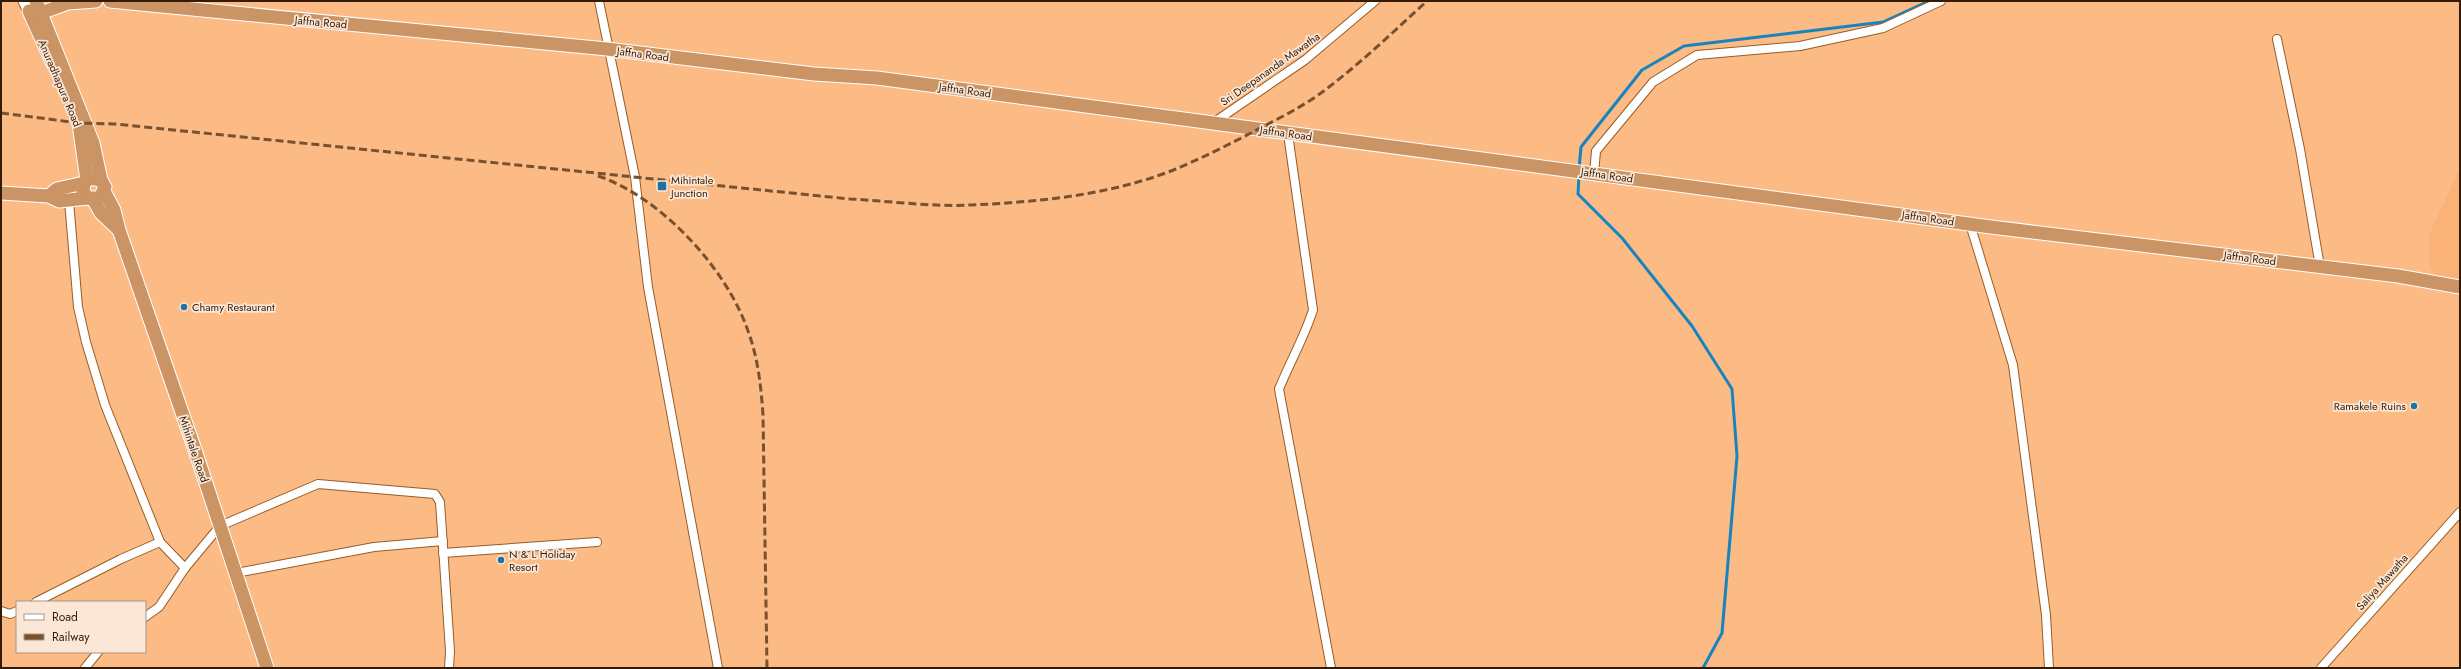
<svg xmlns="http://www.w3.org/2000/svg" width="2461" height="669" font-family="Jost,sans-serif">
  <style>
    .built { fill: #fab276 }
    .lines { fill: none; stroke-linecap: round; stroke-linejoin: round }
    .stream { stroke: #1884bf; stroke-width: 3 }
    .minor-casing { stroke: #985d26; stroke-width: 10 }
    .secondary-casing { stroke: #985d26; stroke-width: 13 }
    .trunk-casing { stroke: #fff; stroke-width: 15 }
    .minor { stroke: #fff; stroke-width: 8 }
    .secondary { stroke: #fff; stroke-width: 11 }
    .trunk { stroke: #ca9464; stroke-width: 13 }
    .rail { stroke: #785130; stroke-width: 3; stroke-dasharray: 8 4; stroke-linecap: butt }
    .poi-dot { fill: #1e71a2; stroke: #fbe7d7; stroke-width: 1.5 }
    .labels { text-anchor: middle; stroke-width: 3.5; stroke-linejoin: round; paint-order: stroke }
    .street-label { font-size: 11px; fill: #341b05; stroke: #fbe7d7 }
    .poi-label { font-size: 11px; fill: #341b05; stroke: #fbe7d7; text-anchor: start }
  </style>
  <rect width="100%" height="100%" fill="#fcba84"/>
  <!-- built -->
  <path class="built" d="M 2460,168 L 2460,287 L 2438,283 L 2430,265 L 2430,233 Z"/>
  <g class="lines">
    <!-- stream -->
    <g class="stream">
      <path d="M 1579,169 L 1581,147 L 1642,70 L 1684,46 L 1883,22 L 1929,1"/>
      <path d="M 1579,175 L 1578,194 L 1622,238 L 1692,326 L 1732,389 L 1737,456 L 1722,633 L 1703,668"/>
    </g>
    <!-- minor casing -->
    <g class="minor-casing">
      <g id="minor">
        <path d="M 599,1 L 635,177 L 648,287 L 718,668"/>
        <path d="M 2277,39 L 2300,149 L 2320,267"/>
        <path d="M 1213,123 L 1305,60 L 1375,1"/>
        <path d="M 1288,134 L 1313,310 C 1304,338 1290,362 1279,389 L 1331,668"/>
        <path d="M 1594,174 L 1596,151 L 1653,82 L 1697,55 L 1800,46 L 1883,28 L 1941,1"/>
        <path d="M 69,201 L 78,307 L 86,342 L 105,405 L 160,542 L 185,568"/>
        <path d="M 1970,224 L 2013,365 L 2046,615 L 2049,668"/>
        <path d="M 443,553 L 597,542"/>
        <path d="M 236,573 L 374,547 L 443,541"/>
        <path d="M 36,602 L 121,559 L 160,542"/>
        <path d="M 1,611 L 10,614 L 17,611"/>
        <path d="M 145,617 L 159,607 L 185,568 L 220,526 L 318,484 L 435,494 L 440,502 L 450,651 L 449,668"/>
        <path d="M 85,668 L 98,652"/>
        <path d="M 2321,668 L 2460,512"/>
      </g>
    </g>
    <!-- secondary casing -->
    <g class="secondary-casing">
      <path id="secondary" d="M 24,1 L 29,11"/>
    </g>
    <!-- trunk casing -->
    <g class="trunk-casing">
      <g id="trunk">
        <path d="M 36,1 L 93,143 L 101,180 L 105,187 L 100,198 L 88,198 L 83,192 L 84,183 L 90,178 L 101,180"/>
        <path d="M 110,1 L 607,49 L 814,74 L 877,78 L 1991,227 L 2398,276 L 2460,287"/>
        <path d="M 29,11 L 53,64"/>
        <path d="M 33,12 L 41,13 L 68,3 L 96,1"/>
        <path d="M 79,124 L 87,180"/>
        <path d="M 104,191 L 114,210 L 119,230 L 195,450 L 267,668"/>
        <path d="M 1,193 L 49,196 L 59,201 L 88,198"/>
        <path d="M 49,196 L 57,189 L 84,183"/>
        <path d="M 93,199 L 101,213 L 119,230"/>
      </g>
    </g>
    <!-- minor -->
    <use href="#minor" class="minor"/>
    <!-- secondary -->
    <use href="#secondary" class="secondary"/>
    <!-- trunk -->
    <use href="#trunk" class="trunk"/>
    <!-- rail -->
    <g class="rail">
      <path d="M 1,113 L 79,123 L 115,124 L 850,199 C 890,201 931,207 971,205 C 1038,202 1109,195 1171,171 C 1198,160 1224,147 1249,134 C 1273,121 1299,109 1321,93 C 1359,65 1393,32 1427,1"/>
      <path d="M 598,176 C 661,197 727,269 748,331 C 758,358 761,386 763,415 L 767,668"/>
    </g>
  </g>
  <!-- markers -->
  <g class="poi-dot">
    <rect x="657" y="181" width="10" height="10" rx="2"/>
    <circle cx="184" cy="307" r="4"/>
    <circle cx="2414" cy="406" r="4"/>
    <circle cx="501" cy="560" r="4"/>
  </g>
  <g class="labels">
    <!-- street labels -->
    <g class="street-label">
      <text transform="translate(321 22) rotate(5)" y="4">Jaffna Road</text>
      <text transform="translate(643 54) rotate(7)" y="4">Jaffna Road</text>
      <text transform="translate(1270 69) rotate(-35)" y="4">Sri Deepananda Mawatha</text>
      <text transform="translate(60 83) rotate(67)" y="4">Anuradhapura Road</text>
      <text transform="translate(965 90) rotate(8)" y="4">Jaffna Road</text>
      <text transform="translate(1286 133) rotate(8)" y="4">Jaffna Road</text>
      <text transform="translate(1607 175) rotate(8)" y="4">Jaffna Road</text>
      <text transform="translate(1928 218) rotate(8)" y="4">Jaffna Road</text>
      <text transform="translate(2250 258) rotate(7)" y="4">Jaffna Road</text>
      <text transform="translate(194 449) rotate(71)" y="4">Mihintale Road</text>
      <text transform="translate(2382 582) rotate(-48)" y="4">Saliya Mawatha</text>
    </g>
    <!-- poi labels -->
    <g class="poi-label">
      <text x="671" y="184">Mihintale<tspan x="671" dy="13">Junction</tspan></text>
      <text x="192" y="311">Chamy Restaurant</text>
      <text x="2406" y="410" text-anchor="end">Ramakele Ruins</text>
      <text x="509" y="558">N &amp; L Holiday<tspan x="509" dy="13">Resort</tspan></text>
    </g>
  </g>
  <!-- border -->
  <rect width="2461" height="669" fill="none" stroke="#341b05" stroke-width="4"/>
  <!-- legend -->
  <rect x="16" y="601" width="130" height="52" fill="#fbe7d7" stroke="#ab9583"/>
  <rect x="24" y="614" width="20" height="6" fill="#ffffff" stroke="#ab9583"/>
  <text x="52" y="621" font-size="12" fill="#341b05">Road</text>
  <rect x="24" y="634" width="20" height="6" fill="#785130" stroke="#ab9583"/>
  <text x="52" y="641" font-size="12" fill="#341b05">Railway</text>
</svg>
